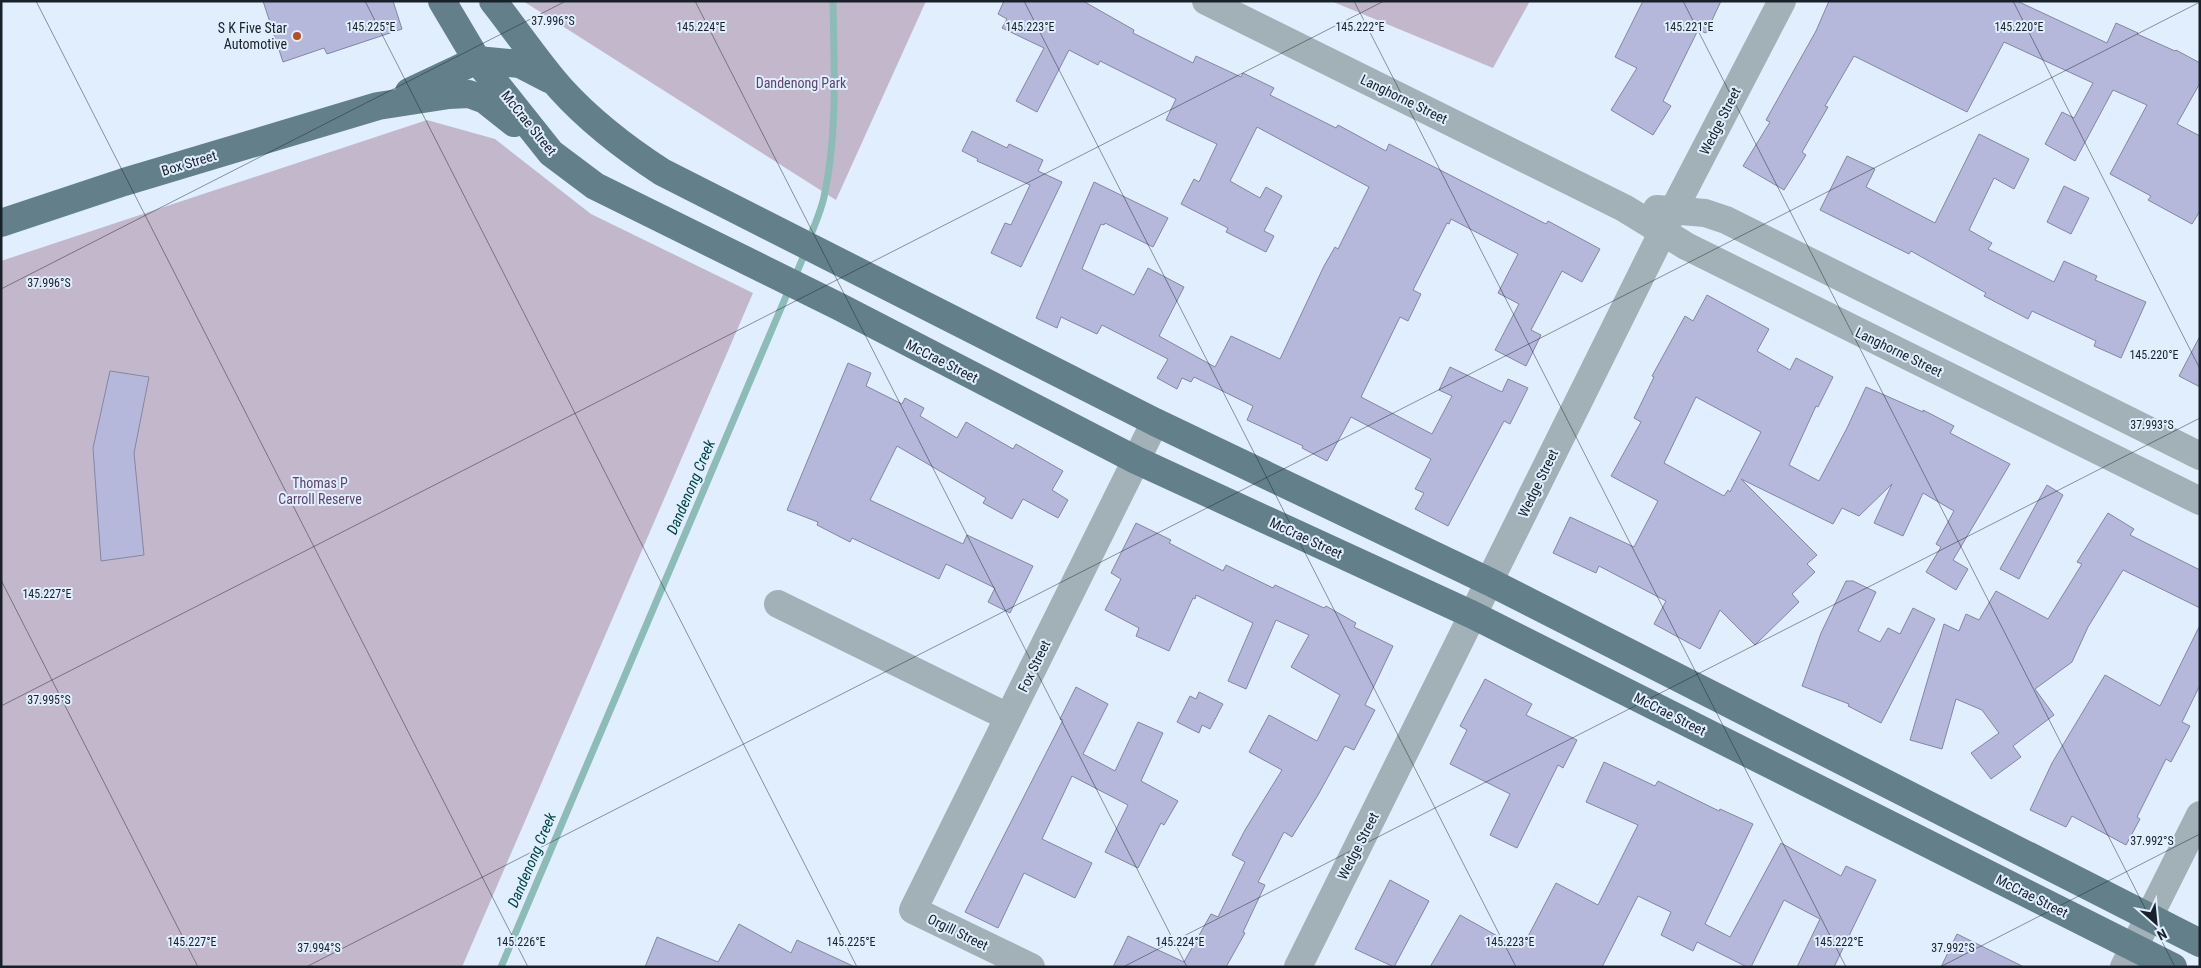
<svg xmlns="http://www.w3.org/2000/svg" width="2201" height="968" font-family="'Roboto Condensed',sans-serif">
  <style>
    .green { fill: #c3b8cb }
    .lines { fill: none; stroke-linecap: round; stroke-linejoin: round }
    .stream { stroke: #8dbbb7; stroke-width: 7 }
    .building { fill: #b5b8da; stroke: #8486a2; fill-rule: evenodd }
    .minor { stroke: #a2b1b7; stroke-width: 28 }
    .major { stroke: #63808a; stroke-width: 28 }
    .ticks { fill: none; stroke: #182029; stroke-width: 1; stroke-opacity: 0.45 }
    .poi-dot { fill: #b44f20; stroke: #e0eefd; stroke-width: 2 }
    .labels { text-anchor: middle; stroke-width: 4; stroke-linejoin: round; paint-order: stroke }
    .poi-label { font-size: 14px; fill: #182029; stroke: #e0eefd; text-anchor: end }
    .park-label { font-size: 14px; fill: #5f436f; stroke: #e0eefd }
    .street-label { font-size: 14px; fill: #182029; stroke: #e0eefd }
    .water-label { font-size: 15px; font-style: italic; fill: #004644; stroke: #e0eefd }
    .ticks-label { font-size: 12px; text-anchor: middle; fill: #182029; stroke: #e0eefd; stroke-width: 4; stroke-linejoin: round; paint-order: stroke }
  </style>
  <rect width="100%" height="100%" fill="#e0eefd"/>
  <!-- green -->
  <g class="green">
    <path d="M 523,1 L 926,1 L 836,200 Z"/>
    <path d="M 1331,1 L 1530,1 L 1493,68 Z"/>
    <path d="M 427,120 L 495,139 L 591,214 L 753,293 L 462,967 L 1,967 L 1,261 Z"/>
  </g>
  <g class="lines">
    <!-- stream -->
    <g class="stream">
      <path d="M 809,240 C 814,226 821,211 824,197 C 838,133 834,66 833,1"/>
      <path d="M 795,277 L 806,250"/>
      <path d="M 501,967 L 790,287"/>
    </g>
  </g>
  <!-- building -->
  <g class="building">
    <path d="M 263,1 L 393,1 L 402,29 L 327,54 L 324,48 L 283,62 Z"/>
    <path d="M 1004,1 L 1083,1 L 1134,30 L 1133,33 L 1193,63 L 1196,56 L 1241,77 L 1243,73 L 1274,88 L 1270,95 L 1336,128 L 1338,125 L 1386,151 L 1389,144 L 1546,224 L 1548,221 L 1600,249 L 1582,282 L 1562,271 L 1531,330 L 1541,335 L 1526,366 L 1495,350 L 1519,304 L 1498,293 L 1518,254 L 1451,219 L 1449,224 L 1447,223 L 1413,290 L 1421,294 L 1408,321 L 1400,317 L 1361,397 L 1432,434 L 1452,396 L 1439,390 L 1450,367 L 1502,392 L 1508,379 L 1528,388 L 1510,424 L 1504,421 L 1448,526 L 1415,509 L 1424,493 L 1415,489 L 1431,459 L 1351,417 L 1327,461 L 1302,448 L 1303,446 L 1247,420 L 1253,406 L 1194,377 L 1191,382 L 1182,378 L 1177,389 L 1157,378 L 1168,359 L 1102,325 L 1097,334 L 1061,317 L 1057,328 L 1036,318 L 1094,182 L 1168,218 L 1153,247 L 1105,223 L 1104,225 L 1101,224 L 1082,269 L 1134,295 L 1148,268 L 1184,287 L 1159,336 L 1215,367 L 1231,336 L 1280,359 L 1324,266 L 1335,247 L 1338,249 L 1369,187 L 1257,127 L 1230,181 L 1260,198 L 1266,187 L 1282,196 L 1264,231 L 1274,236 L 1266,252 L 1226,232 L 1228,228 L 1181,204 L 1194,179 L 1199,182 L 1217,144 L 1166,120 L 1176,99 L 1100,61 L 1098,65 L 1069,50 L 1037,112 L 1016,101 L 1044,48 L 1002,28 L 1007,19 L 998,14 Z"/>
    <path d="M 1643,1 L 1721,1 L 1706,33 L 1698,30 L 1663,101 L 1671,106 L 1653,135 L 1611,110 L 1637,68 L 1615,57 Z"/>
    <path d="M 1829,1 L 2017,1 L 2107,43 L 2116,23 L 2138,33 L 2137,34 L 2175,51 L 2176,50 L 2200,63 L 2200,83 L 2177,124 L 2200,136 L 2200,211 L 2192,224 L 2148,200 L 2151,196 L 2110,174 L 2147,105 L 2113,90 L 2075,161 L 2045,144 L 2062,112 L 2074,118 L 2093,83 L 2004,42 L 1967,112 L 1854,56 L 1825,106 L 1828,107 L 1802,152 L 1806,155 L 1784,190 L 1743,166 L 1770,122 L 1766,120 L 1816,31 Z"/>
    <path d="M 972,131 L 1007,148 L 1009,144 L 1043,160 L 1038,171 L 1062,182 L 1021,267 L 991,253 L 1005,223 L 1011,225 L 1030,185 L 977,161 L 978,159 L 962,151 Z"/>
    <path d="M 1979,134 L 2029,159 L 2014,189 L 1994,178 L 1969,230 L 1992,243 L 1988,249 L 2054,282 L 2064,261 L 2097,276 L 2095,280 L 2146,302 L 2121,358 L 2094,346 L 2096,341 L 2032,311 L 2028,319 L 1984,296 L 1986,293 L 1911,251 L 1909,254 L 1820,210 L 1847,156 L 1875,169 L 1866,187 L 1935,223 Z"/>
    <path d="M 2064,186 L 2089,198 L 2071,234 L 2047,222 Z"/>
    <path d="M 1707,295 L 1769,329 L 1757,351 L 1790,370 L 1796,358 L 1833,377 L 1818,407 L 1816,406 L 1789,465 L 1819,481 L 1847,428 L 1866,387 L 1923,412 L 1923,410 L 1954,426 L 1950,433 L 2010,464 L 1953,560 L 1968,569 L 1956,590 L 1926,572 L 1941,547 L 1936,544 L 1954,511 L 1923,493 L 1903,536 L 1874,523 L 1892,484 L 1859,516 L 1842,508 L 1833,524 L 1741,479 L 1817,555 L 1807,564 L 1815,572 L 1792,594 L 1799,602 L 1755,645 L 1720,610 L 1700,649 L 1654,624 L 1666,601 L 1599,566 L 1596,573 L 1553,553 L 1570,517 L 1634,547 L 1658,501 L 1611,476 L 1641,422 L 1634,418 L 1654,377 L 1652,376 L 1685,316 L 1693,321 ZM 1696,397 L 1761,432 L 1730,492 L 1728,490 L 1724,496 L 1664,463 Z"/>
    <path d="M 2200,336 L 2200,387 L 2179,376 Z"/>
    <path d="M 848,363 L 871,373 L 866,386 L 902,404 L 905,398 L 924,408 L 920,416 L 957,438 L 966,422 L 1013,449 L 1016,444 L 1063,471 L 1052,490 L 1068,500 L 1058,518 L 1023,499 L 1012,519 L 983,503 L 986,498 L 897,446 L 870,500 L 963,544 L 967,535 L 1033,566 L 1010,613 L 988,602 L 995,588 L 946,564 L 939,579 L 852,538 L 850,542 L 817,525 L 818,522 L 787,510 Z"/>
    <path d="M 110,371 L 149,377 L 134,453 L 144,555 L 101,561 L 93,448 Z"/>
    <path d="M 2047,485 L 2063,495 L 2019,579 L 2000,569 Z"/>
    <path d="M 2108,513 L 2134,529 L 2130,535 L 2200,570 L 2200,608 L 2123,570 L 2088,627 L 2072,662 L 2035,689 L 2054,715 L 2013,746 L 2021,757 L 1991,779 L 1971,753 L 1999,733 L 1982,710 L 1956,699 L 1942,749 L 1910,740 L 1944,624 L 1959,631 L 1966,614 L 1979,620 L 1996,591 L 2048,619 L 2082,564 L 2077,562 Z"/>
    <path d="M 1136,523 L 1171,540 L 1169,543 L 1223,571 L 1226,565 L 1273,588 L 1275,585 L 1324,608 L 1326,606 L 1356,623 L 1354,627 L 1393,646 L 1365,705 L 1375,710 L 1354,750 L 1345,746 L 1318,795 L 1292,837 L 1284,832 L 1258,882 L 1265,885 L 1243,932 L 1245,933 L 1226,967 L 1113,967 L 1128,936 L 1184,962 L 1211,914 L 1218,917 L 1245,862 L 1232,855 L 1245,830 L 1282,770 L 1249,752 L 1269,715 L 1317,741 L 1340,695 L 1291,667 L 1309,635 L 1276,620 L 1246,689 L 1228,681 L 1253,623 L 1196,595 L 1195,599 L 1193,598 L 1169,651 L 1136,636 L 1139,628 L 1105,610 L 1121,579 L 1111,573 Z"/>
    <path d="M 1846,581 L 1853,581 L 1876,592 L 1858,631 L 1880,642 L 1888,628 L 1900,634 L 1913,608 L 1935,619 L 1881,723 L 1848,706 L 1849,704 L 1802,686 L 1821,633 Z"/>
    <path d="M 2200,625 L 2200,685 L 2182,722 L 2190,726 L 2171,762 L 2166,759 L 2137,817 L 2140,819 L 2126,845 L 2072,816 L 2066,827 L 2030,810 L 2052,763 L 2105,675 L 2160,706 Z"/>
    <path d="M 1485,679 L 1532,704 L 1526,715 L 1577,740 L 1563,768 L 1558,765 L 1517,848 L 1490,835 L 1510,794 L 1450,764 L 1467,730 L 1460,726 Z"/>
    <path d="M 1076,687 L 1108,704 L 1083,754 L 1115,771 L 1138,722 L 1163,733 L 1141,781 L 1178,801 L 1164,825 L 1161,823 L 1138,868 L 1105,852 L 1128,805 L 1072,776 L 1042,839 L 1092,863 L 1075,898 L 1024,873 L 998,928 L 965,912 L 1063,720 L 1060,719 Z"/>
    <path d="M 1199,692 L 1223,704 L 1210,729 L 1202,725 L 1199,733 L 1177,722 L 1190,696 L 1196,699 Z"/>
    <path d="M 1604,762 L 1655,786 L 1658,781 L 1719,811 L 1720,809 L 1753,824 L 1705,924 L 1730,937 L 1781,843 L 1841,876 L 1846,866 L 1876,880 L 1834,967 L 1797,967 L 1820,919 L 1784,900 L 1751,967 L 1747,967 L 1697,942 L 1693,951 L 1661,935 L 1671,912 L 1638,896 L 1602,967 L 1430,967 L 1460,915 L 1517,947 L 1518,943 L 1523,946 L 1556,883 L 1598,905 L 1638,825 L 1586,802 Z"/>
    <path d="M 1390,880 L 1429,901 L 1394,967 L 1355,949 Z"/>
    <path d="M 739,924 L 791,953 L 797,940 L 855,967 L 645,967 L 657,937 L 718,962 Z"/>
    <path d="M 1957,934 L 2024,967 L 1941,967 Z"/>
  </g>
  <g class="lines">
    <!-- minor -->
    <g class="minor">
      <path d="M 1206,1 L 1624,208 L 1686,246 L 2200,501"/>
      <path d="M 1657,209 L 1705,213 L 1726,220 L 2200,456"/>
      <path d="M 778,604 L 1008,717"/>
      <path d="M 1031,967 L 913,910 L 1155,422"/>
      <path d="M 1298,967 L 1674,209 L 1782,1"/>
      <path d="M 2124,967 L 2200,815"/>
    </g>
    <!-- major -->
    <g class="major">
      <path d="M 442,1 L 477,60 L 551,153 L 595,186 L 840,307 L 1136,460 L 1473,615 L 2173,967"/>
      <path d="M 493,1 C 516,30 537,62 561,89 C 591,122 625,148 662,172 L 1155,422 L 1490,582 L 2200,943"/>
      <path d="M 409,92 L 477,60 L 520,64 L 549,79"/>
      <path d="M 1,223 L 124,182 L 378,106 L 449,95 L 469,94 L 485,100 L 514,123"/>
    </g>
  </g>
  <!-- ticks -->
  <path class="ticks" d="M 36,1 L 528,967M 365,1 L 857,967M 695,1 L 1187,967M 1024,1 L 1516,967M 1354,1 L 1846,967M 1683,1 L 2175,967M 2013,1 L 2200,369M 1,289 L 566,1M 1,580 L 198,967M 1,706 L 1384,1M 306,967 L 2200,2M 1123,967 L 2200,418M 1940,967 L 2200,834"/>
  <!-- markers -->
  <circle class="poi-dot" cx="297" cy="36" r="5"/>
  <g class="labels">
    <!-- poi labels -->
    <g class="poi-label">
      <text x="287" y="33">S K Five Star<tspan x="287" dy="16">Automotive</tspan></text>
    </g>
    <!-- park labels -->
    <g class="park-label">
      <text x="801" y="88">Dandenong Park</text>
      <text x="320" y="488">Thomas P<tspan x="320" dy="16">Carroll Reserve</tspan></text>
    </g>
    <!-- street labels -->
    <g class="street-label">
      <text transform="translate(1404 99) rotate(26)" y="5">Langhorne Street</text>
      <text transform="translate(1720 121) rotate(-63)" y="5">Wedge Street</text>
      <text transform="translate(529 123) rotate(51)" y="5">McCrae Street</text>
      <text transform="translate(189 163) rotate(-17)" y="5">Box Street</text>
      <text transform="translate(1899 352) rotate(26)" y="5">Langhorne Street</text>
      <text transform="translate(942 361) rotate(27)" y="5">McCrae Street</text>
      <text transform="translate(1538 483) rotate(-64)" y="5">Wedge Street</text>
      <text transform="translate(1306 538) rotate(25)" y="5">McCrae Street</text>
      <text transform="translate(1034 666) rotate(-64)" y="5">Fox Street</text>
      <text transform="translate(1670 714) rotate(27)" y="5">McCrae Street</text>
      <text transform="translate(1358 846) rotate(-63)" y="5">Wedge Street</text>
      <text transform="translate(2032 896) rotate(27)" y="5">McCrae Street</text>
      <text transform="translate(958 932) rotate(26)" y="5">Orgill Street</text>
    </g>
    <!-- water labels -->
    <g class="water-label">
      <text transform="translate(691 487) rotate(-67)" y="5">Dandenong Creek</text>
      <text transform="translate(532 860) rotate(-67)" y="5">Dandenong Creek</text>
    </g>
  </g>
  <g class="ticks-label">
    <text x="553" y="25">37.996°S</text>
    <text x="371" y="31">145.225°E</text>
    <text x="701" y="31">145.224°E</text>
    <text x="1030" y="31">145.223°E</text>
    <text x="1360" y="31">145.222°E</text>
    <text x="1689" y="31">145.221°E</text>
    <text x="2019" y="31">145.220°E</text>
    <text x="49" y="287">37.996°S</text>
    <text x="2154" y="359">145.220°E</text>
    <text x="2152" y="429">37.993°S</text>
    <text x="47" y="598">145.227°E</text>
    <text x="49" y="704">37.995°S</text>
    <text x="2152" y="845">37.992°S</text>
    <text x="192" y="946">145.227°E</text>
    <text x="521" y="946">145.226°E</text>
    <text x="851" y="946">145.225°E</text>
    <text x="1180" y="946">145.224°E</text>
    <text x="1510" y="946">145.223°E</text>
    <text x="1839" y="946">145.222°E</text>
    <text x="319" y="952">37.994°S</text>
    <text x="1953" y="952">37.992°S</text>
  </g>
  <!-- border -->
  <rect width="2201" height="968" fill="none" stroke="#182029" stroke-width="5"/>
  <!-- north arrow -->
  <g transform="translate(2156 923) rotate(153)" stroke="#e0eefd" stroke-width="4" paint-order="stroke">
  <path d="M0-4L9 19L0 12L-9 19Z" fill="#182029"/>
  <text y="-8" font-size="14" font-weight="bold" text-anchor="middle" fill="#182029">N</text>
  </g>
</svg>
